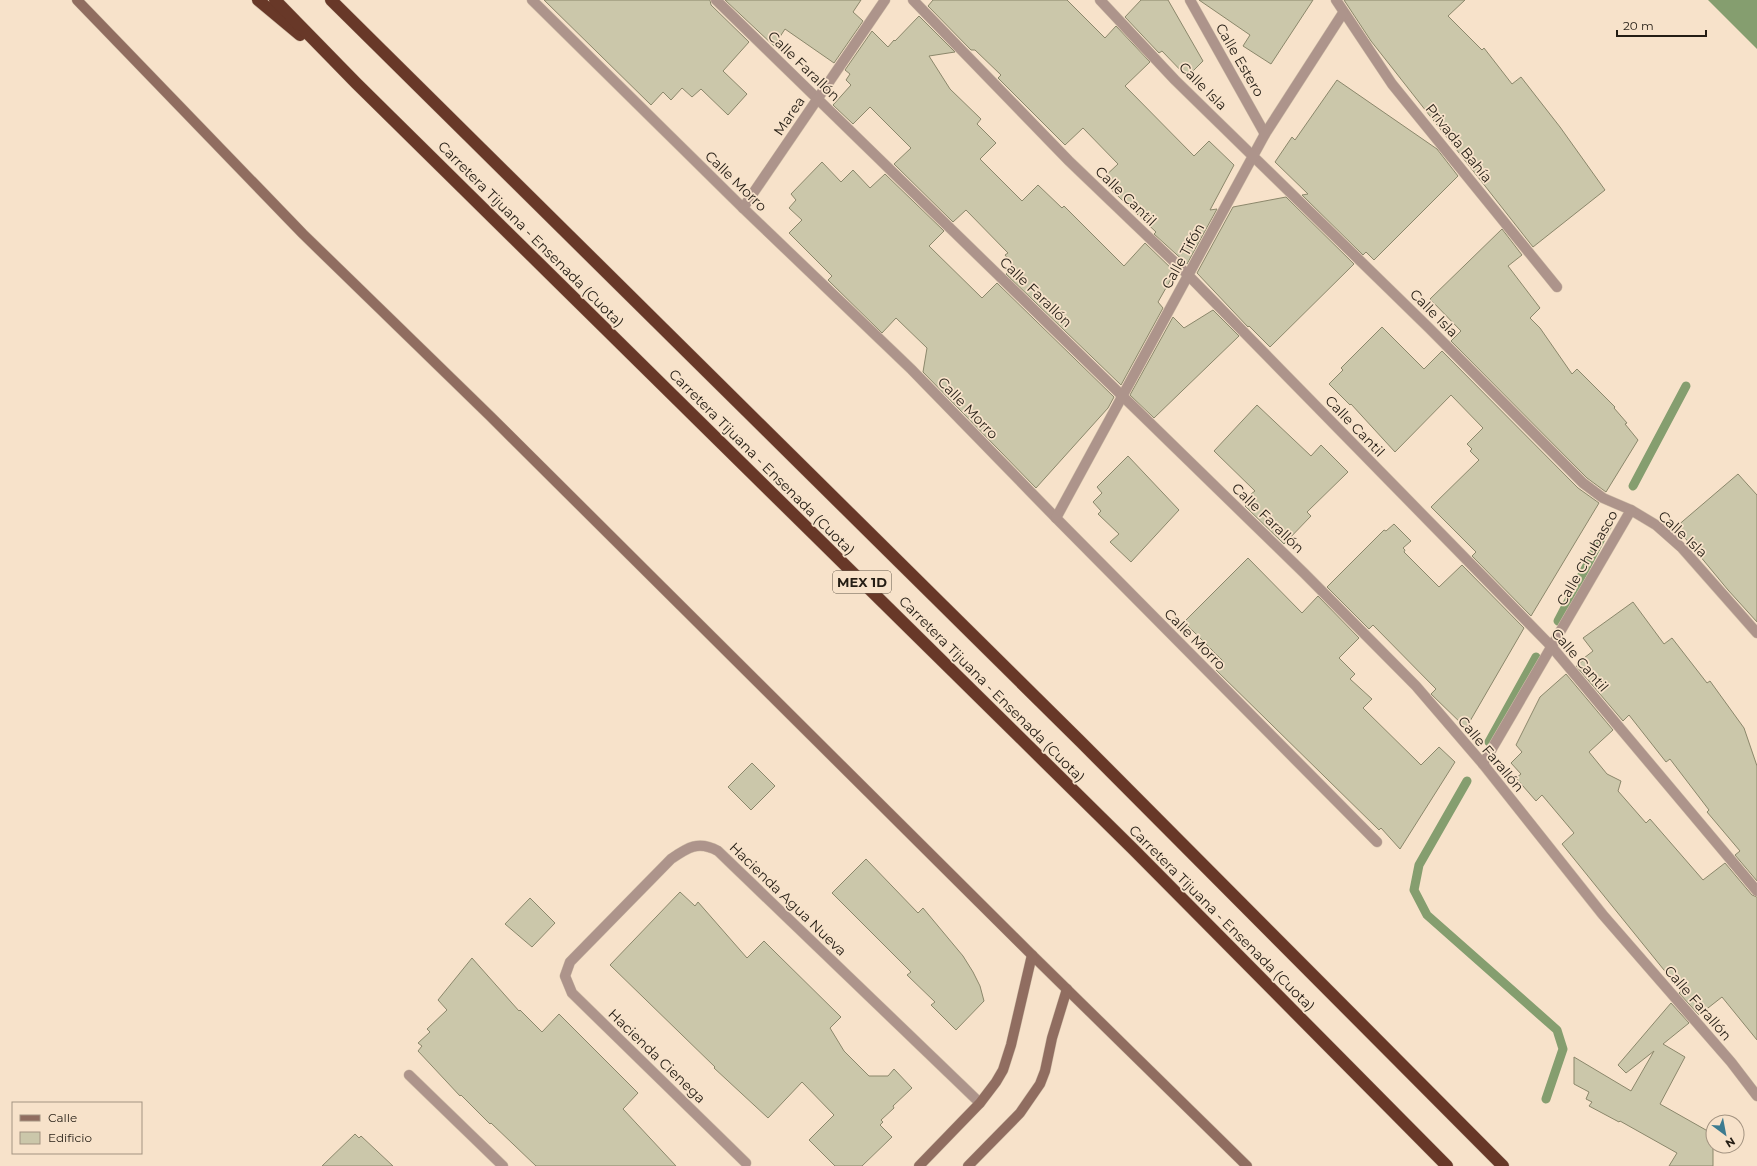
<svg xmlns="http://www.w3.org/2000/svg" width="1757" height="1166" font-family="Montserrat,sans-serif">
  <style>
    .water { fill: #859e6f }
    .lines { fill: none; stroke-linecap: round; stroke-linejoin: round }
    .stream { stroke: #859e6f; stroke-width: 9 }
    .building { fill: #cbc7aa; stroke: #8b876b }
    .street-casing { stroke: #d1bfa9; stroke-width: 11 }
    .secondary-casing { stroke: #d1bfa9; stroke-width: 11 }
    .highway-casing { stroke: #d1bfa9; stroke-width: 13 }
    .street { stroke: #ad948b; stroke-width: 10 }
    .secondary { stroke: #906d60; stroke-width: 10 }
    .highway { stroke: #683828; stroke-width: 12 }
    .labels { text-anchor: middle; stroke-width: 3.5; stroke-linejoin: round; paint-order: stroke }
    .shield { fill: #f7e2ca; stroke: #63584b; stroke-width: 1 }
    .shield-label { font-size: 13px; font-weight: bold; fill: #241d14 }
    .street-label { font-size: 14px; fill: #241d14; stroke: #f7e2ca }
  </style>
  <rect width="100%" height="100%" fill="#f7e2ca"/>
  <!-- water -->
  <path class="water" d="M 1708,0 L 1757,0 L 1757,49 Z"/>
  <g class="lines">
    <!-- stream -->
    <g class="stream">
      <path d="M 1633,486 L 1686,386"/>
      <path d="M 1558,621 L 1607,527"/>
      <path d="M 1489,742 L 1536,657"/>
      <path d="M 1467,781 L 1419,865 L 1414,890 L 1427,915 L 1557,1030 L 1563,1049 L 1546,1099"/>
    </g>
  </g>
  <!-- building -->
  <g class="building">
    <path d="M 544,0 L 710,0 L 711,5 L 749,42 L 723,71 L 747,94 L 728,115 L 701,89 L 692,97 L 682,88 L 671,100 L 663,92 L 651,105 Z"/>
    <path d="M 725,0 L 861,0 L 853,12 L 863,21 L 834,63 L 785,29 L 774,46 Z"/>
    <path d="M 933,0 L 1067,0 L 1105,38 L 1116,26 L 1150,62 L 1125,86 L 1194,156 L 1209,141 L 1234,165 L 1210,210 L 1217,209 L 1187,264 L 1154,234 L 1156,232 L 1101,180 L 1118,164 L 1083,128 L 1065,145 L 998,78 L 1001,75 L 975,50 L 971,50 L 928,6 Z"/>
    <path d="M 1141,0 L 1168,0 L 1203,61 L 1187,77 L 1162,51 L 1159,53 L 1125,17 Z"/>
    <path d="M 1199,0 L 1313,0 L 1271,64 L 1243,46 L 1250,35 Z"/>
    <path d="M 1344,0 L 1465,0 L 1448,16 L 1482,50 L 1484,48 L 1512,84 L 1521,77 L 1560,127 L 1605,190 L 1533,247 L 1371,41 Z"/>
    <path d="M 919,16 L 955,52 L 929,56 L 950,89 L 981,119 L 977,124 L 996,143 L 980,159 L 1022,201 L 1038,185 L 1062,208 L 1064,206 L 1124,266 L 1145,243 L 1175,272 L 1158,302 L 1163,308 L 1121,385 L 1006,274 L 1014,266 L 1005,255 L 1008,253 L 966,210 L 953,222 L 894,164 L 911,148 L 870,107 L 853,124 L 833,105 L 851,85 L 846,80 L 850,74 L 845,70 L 872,31 L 888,47 L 894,40 L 895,41 Z"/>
    <path d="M 1337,80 L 1437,149 L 1458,176 L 1374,260 L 1366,252 L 1363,255 L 1302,195 L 1308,194 L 1275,162 L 1292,137 L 1295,140 Z"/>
    <path d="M 822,162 L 841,182 L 853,170 L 870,188 L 885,174 L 944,231 L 929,246 L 982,298 L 997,283 L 1114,397 L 1108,408 L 1036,488 L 923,372 L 927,348 L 896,318 L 882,333 L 828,280 L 832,276 L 789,233 L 802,220 L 789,208 L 796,200 L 791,194 Z"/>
    <path d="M 1286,197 L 1354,264 L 1270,347 L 1249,326 L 1248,327 L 1197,273 L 1233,207 Z"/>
    <path d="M 1502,229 L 1522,255 L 1508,266 L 1540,308 L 1530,318 L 1540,328 L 1572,374 L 1577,369 L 1615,407 L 1614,408 L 1627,423 L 1625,424 L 1638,440 L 1606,492 L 1587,478 L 1451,341 L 1461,331 L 1430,299 Z"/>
    <path d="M 1213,310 L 1239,336 L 1154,418 L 1130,395 L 1173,317 L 1184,328 Z"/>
    <path d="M 1382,327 L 1424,369 L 1442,351 L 1578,488 L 1599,503 L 1531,616 L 1472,556 L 1476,552 L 1431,507 L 1479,460 L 1470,451 L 1472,449 L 1467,444 L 1483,428 L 1451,395 L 1395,452 L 1351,404 L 1350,405 L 1329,384 L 1343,370 L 1341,368 Z"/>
    <path d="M 1257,405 L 1311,456 L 1321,445 L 1348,472 L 1307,512 L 1311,516 L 1284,544 L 1245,506 L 1254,498 L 1251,494 L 1255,491 L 1214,451 Z"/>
    <path d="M 1128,456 L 1179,510 L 1131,562 L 1110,542 L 1119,534 L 1098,514 L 1101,511 L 1093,502 L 1102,493 L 1097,487 Z"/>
    <path d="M 1738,474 L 1757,495 L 1757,622 L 1728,590 L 1676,527 Z"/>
    <path d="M 1394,524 L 1411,541 L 1403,548 L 1405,550 L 1404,552 L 1439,587 L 1462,565 L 1524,628 L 1466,728 L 1431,694 L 1436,689 L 1373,625 L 1369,629 L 1327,587 L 1384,530 L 1386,531 Z"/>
    <path d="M 1248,558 L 1302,613 L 1318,596 L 1359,638 L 1339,658 L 1355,674 L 1350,679 L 1372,699 L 1363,708 L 1421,765 L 1439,747 L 1455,762 L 1400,849 L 1381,828 L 1379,830 L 1216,670 L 1224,662 L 1184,622 Z"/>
    <path d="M 1633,602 L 1664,644 L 1672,638 L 1707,683 L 1710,681 L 1744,728 L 1757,766 L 1757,881 L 1735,855 L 1740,851 L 1707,812 L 1709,810 L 1670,759 L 1666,762 L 1629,715 L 1623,721 L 1576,666 L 1585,659 L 1584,658 L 1593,651 L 1583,638 Z"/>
    <path d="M 1566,674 L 1613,730 L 1589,752 L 1607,774 L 1621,781 L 1618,791 L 1646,823 L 1650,819 L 1703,880 L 1725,863 L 1752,895 L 1757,897 L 1757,1040 L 1722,997 L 1699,1015 L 1679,993 L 1681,991 L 1562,844 L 1574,833 L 1542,795 L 1536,801 L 1516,778 L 1521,774 L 1511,763 L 1522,752 L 1516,745 L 1540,697 Z"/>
    <path d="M 752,763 L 775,786 L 751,810 L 728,787 Z"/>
    <path d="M 866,859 L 918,913 L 923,908 L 963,956 L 973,972 L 980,986 L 984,1001 L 956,1030 L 931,1005 L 935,1002 L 907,975 L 911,972 L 832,893 Z"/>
    <path d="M 680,892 L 695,906 L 698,902 L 747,958 L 764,941 L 775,952 L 841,1017 L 830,1028 L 844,1051 L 869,1076 L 888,1076 L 894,1069 L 912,1088 L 893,1106 L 894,1108 L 881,1120 L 883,1122 L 880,1125 L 892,1137 L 862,1166 L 835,1166 L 809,1140 L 834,1115 L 802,1082 L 768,1118 L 714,1068 L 715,1067 L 610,965 Z"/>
    <path d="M 530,898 L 555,923 L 532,947 L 505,924 Z"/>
    <path d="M 472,958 L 519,1011 L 520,1010 L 542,1032 L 559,1014 L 638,1093 L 623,1109 L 676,1166 L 536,1166 L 491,1123 L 490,1124 L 461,1095 L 460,1096 L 418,1051 L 422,1046 L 418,1043 L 430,1032 L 427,1029 L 447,1010 L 438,1000 Z"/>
    <path d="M 1671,1003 L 1689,1023 L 1663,1044 L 1685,1057 L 1660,1104 L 1713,1134 L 1713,1166 L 1669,1166 L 1677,1153 L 1620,1121 L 1619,1122 L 1589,1106 L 1592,1102 L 1586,1099 L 1589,1092 L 1574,1084 L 1574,1057 L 1631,1091 L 1654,1051 L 1626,1073 L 1618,1065 Z"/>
    <path d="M 355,1134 L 359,1138 L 361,1136 L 393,1166 L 322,1166 Z"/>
  </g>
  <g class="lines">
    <!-- street casing -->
    <g class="street-casing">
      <g id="street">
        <path d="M 532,0 L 743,208 L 911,369 L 1056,518 L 1377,842"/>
        <path d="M 716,0 L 1304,573 L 1416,686 L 1483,764 L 1603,915 L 1731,1062 L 1757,1096"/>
        <path d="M 913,0 L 1069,161 L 1188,275 L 1551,646 L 1757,891"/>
        <path d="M 1100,0 L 1175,80 L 1429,328 L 1583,483 L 1603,498 L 1631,510 L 1656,525 L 1682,548 L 1757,633"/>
        <path d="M 1190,0 L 1265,134"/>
        <path d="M 1336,0 L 1392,84 L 1557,287"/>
        <path d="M 743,208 L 885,0"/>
        <path d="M 1056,518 L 1265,134 L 1343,13"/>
        <path d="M 1483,764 L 1631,510"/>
        <path d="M 409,1075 L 503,1166"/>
        <path d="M 746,1163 L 572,993 L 565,976 L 570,962 L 671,859 C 687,848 698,840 718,851 L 980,1103"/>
      </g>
    </g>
    <!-- secondary casing -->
    <g class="secondary-casing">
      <g id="secondary">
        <path d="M 77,0 L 303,234 L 489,415 L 1032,955 L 1247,1166"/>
        <path d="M 919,1166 L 980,1103 L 996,1082 L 1003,1070 L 1011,1045 L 1032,955"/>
        <path d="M 968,1166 L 1020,1113 L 1040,1084 L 1045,1071 L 1052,1038 L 1067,989"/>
      </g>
    </g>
    <!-- highway casing -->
    <g class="highway-casing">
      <g id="highway">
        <path d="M 258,0 L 300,35"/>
        <path d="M 275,0 L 356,83 L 1134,850 L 1447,1166"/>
        <path d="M 331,0 L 1081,742 L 1503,1166"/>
      </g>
    </g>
    <!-- street -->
    <use href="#street" class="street"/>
    <!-- secondary -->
    <use href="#secondary" class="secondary"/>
    <!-- highway -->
    <use href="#highway" class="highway"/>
  </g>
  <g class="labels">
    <!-- shield labels -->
    <rect class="shield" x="833" y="571" width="58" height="22" rx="3"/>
    <g class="shield-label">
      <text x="862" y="587">MEX 1D</text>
    </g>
    <!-- street labels -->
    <g class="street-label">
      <text transform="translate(1240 60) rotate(60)" y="5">Calle Estero</text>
      <text transform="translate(804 66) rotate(44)" y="5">Calle Farallón</text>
      <text transform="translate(1203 86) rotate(45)" y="5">Calle Isla</text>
      <text transform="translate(789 116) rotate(-56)" y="5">Marea</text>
      <text transform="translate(1459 143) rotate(51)" y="5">Privada Bahía</text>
      <text transform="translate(736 181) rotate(44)" y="5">Calle Morro</text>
      <text transform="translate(1126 196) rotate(44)" y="5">Calle Cantil</text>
      <text transform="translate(531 234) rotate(45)" y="5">Carretera Tijuana - Ensenada (Cuota)</text>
      <text transform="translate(1183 256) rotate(-61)" y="5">Calle Tifón</text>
      <text transform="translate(1036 292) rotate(44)" y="5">Calle Farallón</text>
      <text transform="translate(1434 313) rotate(45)" y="5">Calle Isla</text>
      <text transform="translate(968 408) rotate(46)" y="5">Calle Morro</text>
      <text transform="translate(1355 426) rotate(46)" y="5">Calle Cantil</text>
      <text transform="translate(762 462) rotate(45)" y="5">Carretera Tijuana - Ensenada (Cuota)</text>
      <text transform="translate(1268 518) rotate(44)" y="5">Calle Farallón</text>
      <text transform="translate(1683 534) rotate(43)" y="5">Calle Isla</text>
      <text transform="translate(1587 558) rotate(-60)" y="5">Calle Chubasco</text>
      <text transform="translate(1195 639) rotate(45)" y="5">Calle Morro</text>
      <text transform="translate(1580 660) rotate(49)" y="5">Calle Cantil</text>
      <text transform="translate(992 689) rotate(45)" y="5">Carretera Tijuana - Ensenada (Cuota)</text>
      <text transform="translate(1491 754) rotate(50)" y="5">Calle Farallón</text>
      <text transform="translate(788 899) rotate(44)" y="5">Hacienda Agua Nueva</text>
      <text transform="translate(1222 918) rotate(45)" y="5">Carretera Tijuana - Ensenada (Cuota)</text>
      <text transform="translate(1698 1003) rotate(49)" y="5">Calle Farallón</text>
      <text transform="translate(657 1056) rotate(44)" y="5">Hacienda Cienega</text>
    </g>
  </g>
  <!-- legend -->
  <rect x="12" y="1102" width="130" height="52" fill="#f7e2ca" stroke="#a39381"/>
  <rect x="20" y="1115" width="20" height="6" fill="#906d60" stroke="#a39381"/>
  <text x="48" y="1122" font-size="12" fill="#241d14">Calle</text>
  <rect x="20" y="1132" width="20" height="12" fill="#cbc7aa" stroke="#a39381"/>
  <text x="48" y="1142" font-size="12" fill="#241d14">Edificio</text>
  <!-- north arrow -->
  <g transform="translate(1725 1134) rotate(148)"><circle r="19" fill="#f7e2ca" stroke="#a39381"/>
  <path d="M0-3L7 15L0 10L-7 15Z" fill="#3c7b90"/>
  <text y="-6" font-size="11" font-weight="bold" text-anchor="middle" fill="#241d14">N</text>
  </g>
  <!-- scale -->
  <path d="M1617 30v6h89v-6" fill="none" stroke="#241d14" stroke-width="2"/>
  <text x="1623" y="30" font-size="12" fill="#241d14" stroke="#f7e2ca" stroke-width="3" paint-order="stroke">20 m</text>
</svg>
